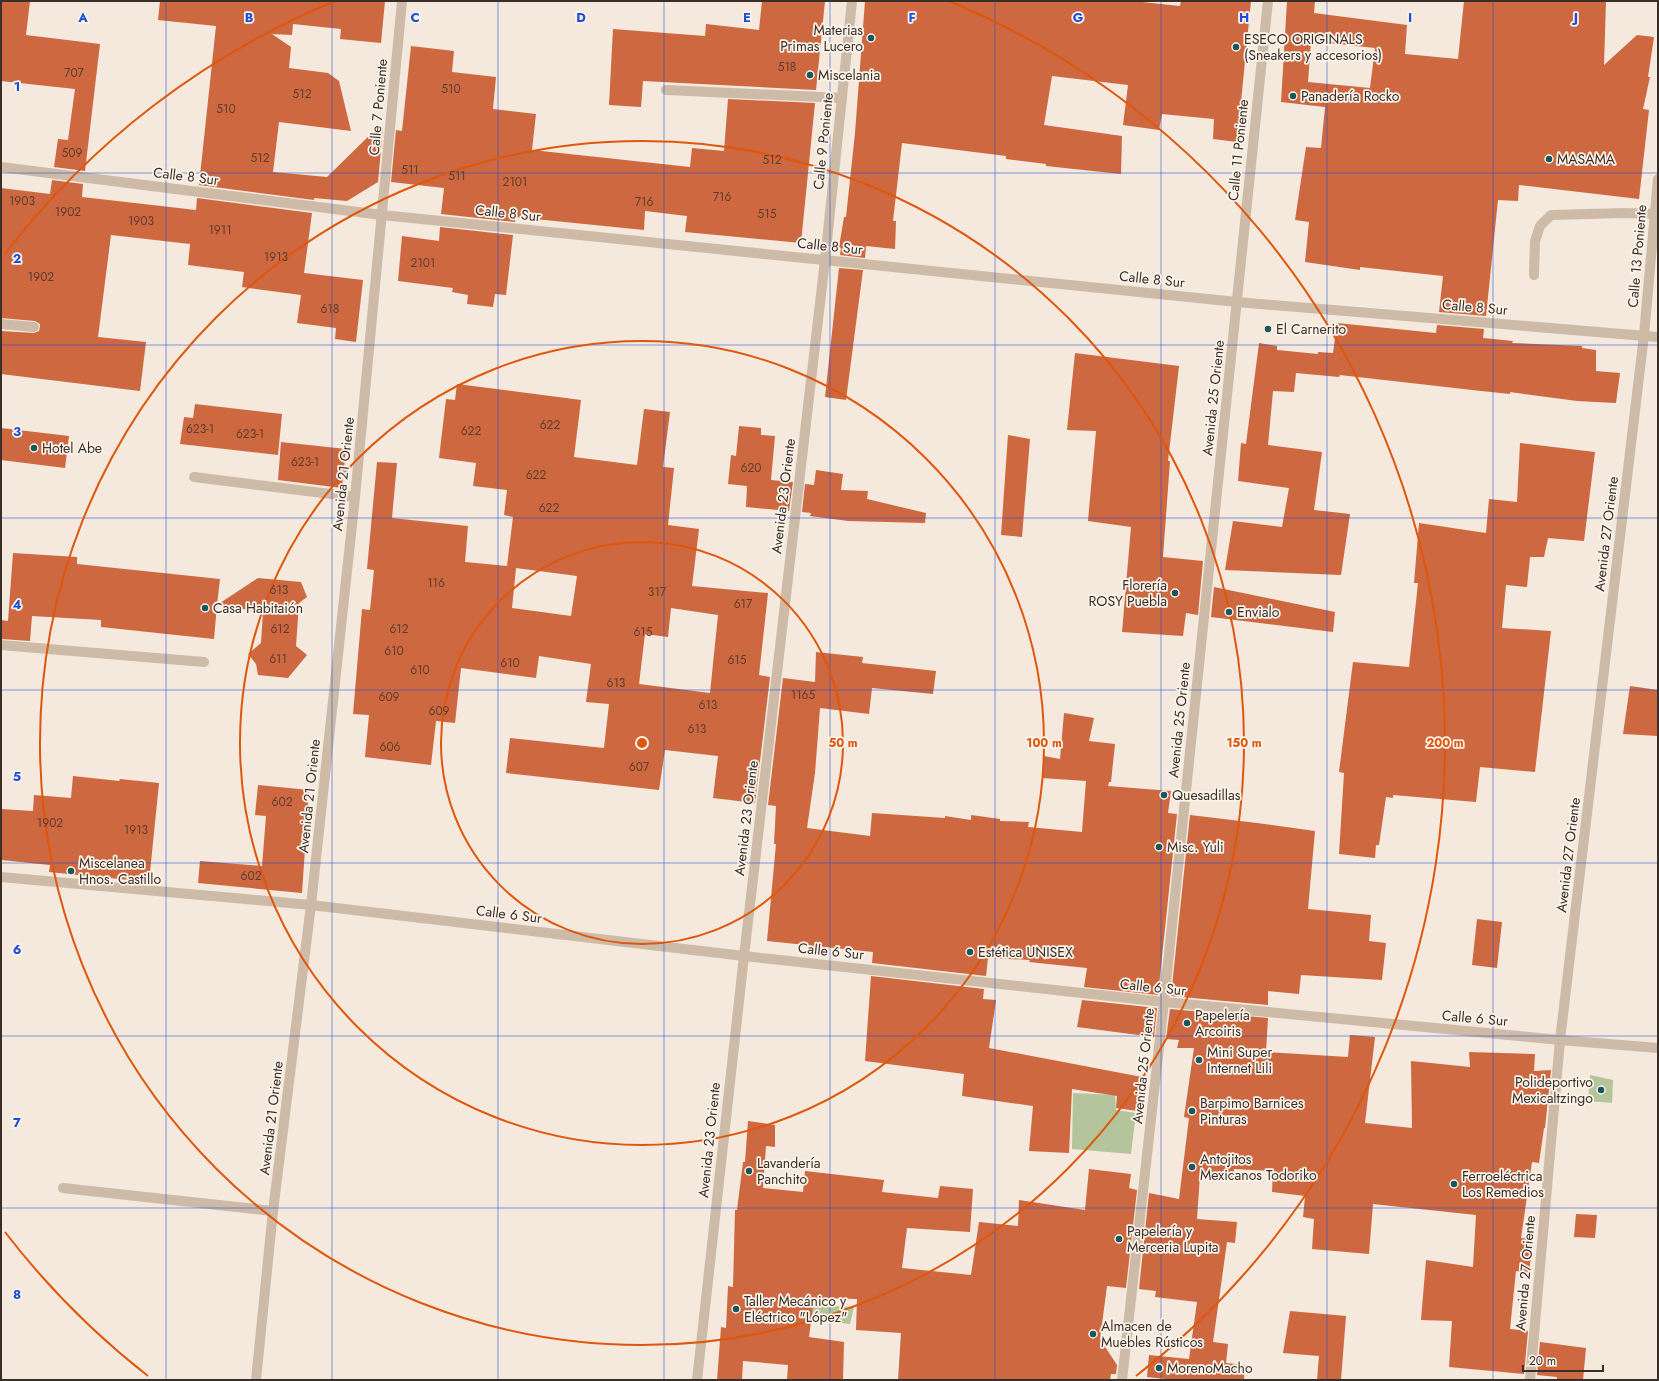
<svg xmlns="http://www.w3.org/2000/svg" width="1659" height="1381" font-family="Jost,sans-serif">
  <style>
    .green { fill: #b4c49b }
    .building { fill: #cd6840; fill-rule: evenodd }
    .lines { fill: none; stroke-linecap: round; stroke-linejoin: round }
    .minor { stroke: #cdbaa7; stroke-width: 10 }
    .grid { fill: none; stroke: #1d4ed8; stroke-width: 1; stroke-opacity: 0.55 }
    .ring { fill: none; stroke: #df570d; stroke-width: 2 }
    .poi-dot { fill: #1b565d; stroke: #fbf3e9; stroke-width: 1.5 }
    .labels { text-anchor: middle; stroke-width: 3.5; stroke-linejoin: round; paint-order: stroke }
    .number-label { font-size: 12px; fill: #5e3c2e }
    .poi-label { font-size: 14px; fill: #392e28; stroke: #fbf3e9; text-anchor: start }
    .street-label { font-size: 14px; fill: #392e28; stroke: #fbf3e9 }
    .grid-label { font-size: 13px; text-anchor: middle; font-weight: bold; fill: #1d4ed8; stroke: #fbf3e9; stroke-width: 3.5; stroke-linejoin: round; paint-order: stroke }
    .centre { fill: #df570d; stroke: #fbf3e9; stroke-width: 2 }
    .ring-label { font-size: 12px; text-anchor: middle; font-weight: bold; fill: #df570d; stroke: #fbf3e9; stroke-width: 3.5; stroke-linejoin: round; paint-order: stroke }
  </style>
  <rect width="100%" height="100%" fill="#f4e9dc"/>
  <!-- green -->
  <g class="green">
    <path d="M 1590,1075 L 1613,1080 L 1612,1103 L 1588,1101 Z"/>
    <path d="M 1073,1093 L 1115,1095 L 1116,1110 L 1136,1113 L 1131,1154 L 1072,1149 Z"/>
    <path d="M 804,1305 L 854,1307 L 850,1324 L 804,1318 Z"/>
  </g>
  <!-- building -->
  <g class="building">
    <path d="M 1,1 L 30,1 L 26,35 L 100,44 L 85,171 L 54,167 L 58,139 L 68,140 L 75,89 L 1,81 Z"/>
    <path d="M 160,1 L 385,1 L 381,43 L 340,39 L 341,29 L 293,24 L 292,35 L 272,34 L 291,47 L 289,68 L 328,73 L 339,81 L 351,131 L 279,122 L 273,172 L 327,177 L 377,128 L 383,128 L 378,182 L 347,201 L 314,198 L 314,200 L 199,185 L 216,26 L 158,20 Z"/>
    <path d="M 762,1 L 825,1 L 816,90 L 643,81 L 641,107 L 609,105 L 613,29 L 705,36 L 706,24 L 759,30 Z"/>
    <path d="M 865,1 L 1133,1 L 1180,6 L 1181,1 L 1251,1 L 1237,142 L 1213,139 L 1214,119 L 1162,114 L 1159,130 L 1123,125 L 1128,85 L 1052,76 L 1044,125 L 1122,136 L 1121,174 L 1046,166 L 1046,164 L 1006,159 L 1006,156 L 902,143 L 893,221 L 896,221 L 895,249 L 866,246 L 865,258 L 840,255 L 841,248 L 839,247 L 844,217 L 846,217 L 855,133 Z"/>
    <path d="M 1287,1 L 1315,1 L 1314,13 L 1407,25 L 1405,54 L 1458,59 L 1464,1 L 1606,1 L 1604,65 L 1637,35 L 1654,37 L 1648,77 L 1650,77 L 1643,109 L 1649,110 L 1639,199 L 1519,185 L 1518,201 L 1498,200 L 1486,316 L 1439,312 L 1443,276 L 1360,267 L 1360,270 L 1305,262 L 1309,222 L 1295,220 L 1306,147 L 1321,148 L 1325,107 L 1281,102 ZM 1311,41 L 1375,48 L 1370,88 L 1308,82 Z"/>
    <path d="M 411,46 L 454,51 L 452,72 L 496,77 L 493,109 L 536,114 L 532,150 L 690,167 L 692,148 L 724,151 L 728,99 L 815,103 L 801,243 L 685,232 L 687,216 L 645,211 L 644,230 L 515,217 L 515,222 L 441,214 L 444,188 L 391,182 L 396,130 L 402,131 Z"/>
    <path d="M 52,180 L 83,184 L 82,197 L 196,210 L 197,198 L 312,213 L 304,273 L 363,280 L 356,342 L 335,339 L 336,328 L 297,323 L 301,295 L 242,287 L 244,272 L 188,265 L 190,244 L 111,235 L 98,337 L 146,342 L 140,391 L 1,374 L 1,331 L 34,333 L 39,331 L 40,327 L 40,324 L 35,321 L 1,318 L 1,188 L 50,194 Z"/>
    <path d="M 440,227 L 513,235 L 506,295 L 495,294 L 493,307 L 467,304 L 468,295 L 452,292 L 453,288 L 398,281 L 402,236 L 439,241 Z"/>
    <path d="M 839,268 L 863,270 L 846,400 L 825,397 Z"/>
    <path d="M 1337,323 L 1436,333 L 1437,325 L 1484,329 L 1483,338 L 1513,341 L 1512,343 L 1582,346 L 1582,348 L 1596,350 L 1596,371 L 1620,373 L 1616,403 L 1577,401 L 1510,392 L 1510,394 L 1481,391 L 1340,375 L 1339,377 L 1296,373 L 1294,392 L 1273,391 L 1268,445 L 1322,452 L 1314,510 L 1350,514 L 1341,575 L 1225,570 L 1233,521 L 1282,527 L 1289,488 L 1238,481 L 1241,443 L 1246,444 L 1259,343 L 1277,346 L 1277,350 L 1318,354 L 1318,352 L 1333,353 Z"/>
    <path d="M 1075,353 L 1179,366 L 1168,461 L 1170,461 L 1163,557 L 1203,561 L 1198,615 L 1186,613 L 1183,636 L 1122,632 L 1131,527 L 1088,521 L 1096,431 L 1067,430 Z"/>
    <path d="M 457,384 L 581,400 L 574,457 L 637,465 L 644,409 L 670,412 L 663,467 L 674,468 L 668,525 L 699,529 L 692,586 L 768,593 L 759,675 L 770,677 L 755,803 L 713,798 L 718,756 L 665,750 L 659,790 L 506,773 L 510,738 L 604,748 L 609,704 L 586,702 L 591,664 L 539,656 L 536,678 L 461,668 L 455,723 L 436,721 L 431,765 L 365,757 L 369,715 L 353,714 L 362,609 L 370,610 L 374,570 L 367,569 L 377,462 L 397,463 L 392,518 L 468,526 L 465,562 L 507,566 L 513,517 L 504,515 L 507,490 L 473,486 L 476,463 L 439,458 L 446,399 L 455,400 ZM 516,568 L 577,576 L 571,616 L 512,608 ZM 671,608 L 718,615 L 710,693 L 639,684 L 645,634 L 668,637 Z"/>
    <path d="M 195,404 L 282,414 L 278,455 L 180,444 L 184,417 L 193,418 Z"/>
    <path d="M 739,426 L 761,428 L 761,435 L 775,436 L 771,480 L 793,482 L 789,511 L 746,507 L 747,486 L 728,484 L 731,455 L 736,456 Z"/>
    <path d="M 1,428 L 69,436 L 65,468 L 1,460 Z"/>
    <path d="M 1008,435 L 1030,439 L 1022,537 L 1001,535 Z"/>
    <path d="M 281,442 L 346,449 L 342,488 L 278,480 Z"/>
    <path d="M 1520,443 L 1595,452 L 1584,541 L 1548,538 L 1544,557 L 1530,557 L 1527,587 L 1506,585 L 1502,628 L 1551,631 L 1535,772 L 1480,767 L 1476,802 L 1393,795 L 1393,798 L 1386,797 L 1379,845 L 1376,845 L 1375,858 L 1339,854 L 1344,773 L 1339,772 L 1353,662 L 1409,667 L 1418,583 L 1414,583 L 1419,523 L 1486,533 L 1489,499 L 1517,502 Z"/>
    <path d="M 816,470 L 843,474 L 841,490 L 868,491 L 867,499 L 926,513 L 925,523 L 848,521 L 810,516 L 811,513 L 802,512 L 805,484 L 814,485 Z"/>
    <path d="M 13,553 L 77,557 L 77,564 L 220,579 L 217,605 L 258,578 L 301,582 L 307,597 L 299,603 L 296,646 L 307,655 L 288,678 L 258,675 L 256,664 L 248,654 L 261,643 L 263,612 L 217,605 L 214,639 L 101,627 L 101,620 L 32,616 L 30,641 L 1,639 L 1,620 L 8,621 Z"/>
    <path d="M 1214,587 L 1335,612 L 1333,632 L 1211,617 Z"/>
    <path d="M 816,652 L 863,657 L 862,663 L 936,671 L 933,694 L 872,688 L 869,714 L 820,708 L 815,773 L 807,828 L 870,836 L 872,813 L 945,818 L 945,816 L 971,820 L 971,815 L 1000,819 L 1000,821 L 1029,822 L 1028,827 L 1082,832 L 1086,781 L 1042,778 L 1044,756 L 1060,759 L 1064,713 L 1094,718 L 1089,741 L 1115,744 L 1111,782 L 1109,782 L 1108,786 L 1171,791 L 1168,813 L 1177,814 L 1158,995 L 1084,987 L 1087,968 L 1029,962 L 1030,960 L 988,958 L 986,976 L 872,963 L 873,952 L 767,941 L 776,844 L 774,844 L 776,806 L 768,805 L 783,678 L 815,682 Z"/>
    <path d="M 1630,686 L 1658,690 L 1658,736 L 1623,734 Z"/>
    <path d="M 73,776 L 119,781 L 120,779 L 159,783 L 149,882 L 49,872 L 50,865 L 1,860 L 1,809 L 33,811 L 34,795 L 71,798 Z"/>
    <path d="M 258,785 L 309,790 L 302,893 L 198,883 L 200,861 L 262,866 L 266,816 L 255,815 Z"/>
    <path d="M 1190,815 L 1257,823 L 1315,831 L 1308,909 L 1371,915 L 1369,941 L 1386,943 L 1382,980 L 1301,975 L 1299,994 L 1268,991 L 1268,1005 L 1171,996 Z"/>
    <path d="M 1477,919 L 1502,922 L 1497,968 L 1472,965 Z"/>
    <path d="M 871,976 L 984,989 L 983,999 L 996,1000 L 989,1048 L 1142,1077 L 1138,1111 L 1116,1108 L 1117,1096 L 1072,1089 L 1069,1153 L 1029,1151 L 1033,1106 L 962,1096 L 964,1074 L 865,1061 Z"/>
    <path d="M 1082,1000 L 1157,1008 L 1154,1037 L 1077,1027 Z"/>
    <path d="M 1170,1009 L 1268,1018 L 1266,1052 L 1348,1057 L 1350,1035 L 1375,1037 L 1365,1123 L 1412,1128 L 1411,1061 L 1470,1067 L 1469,1052 L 1535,1054 L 1534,1071 L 1551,1070 L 1545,1128 L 1544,1128 L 1539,1163 L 1532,1162 L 1521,1238 L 1533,1239 L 1529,1273 L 1516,1271 L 1510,1329 L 1528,1331 L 1524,1374 L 1449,1367 L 1452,1321 L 1421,1320 L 1426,1260 L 1473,1267 L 1476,1215 L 1373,1204 L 1369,1254 L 1312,1249 L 1314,1219 L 1303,1217 L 1305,1196 L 1272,1192 L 1273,1171 L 1234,1169 L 1233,1179 L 1200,1175 L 1197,1219 L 1237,1222 L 1235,1243 L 1227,1242 L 1213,1342 L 1228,1344 L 1226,1363 L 1245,1365 L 1244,1380 L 1174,1380 L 1147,1377 L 1149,1355 L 1189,1359 L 1197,1302 L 1155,1297 L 1156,1291 L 1139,1289 L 1149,1193 L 1179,1199 L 1189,1118 L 1184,1117 L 1194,1048 L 1177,1048 L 1179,1040 L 1166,1039 Z"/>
    <path d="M 748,1121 L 775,1125 L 775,1147 L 766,1146 L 763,1188 L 803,1192 L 805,1171 L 884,1180 L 882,1192 L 938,1198 L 940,1186 L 973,1189 L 970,1232 L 907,1228 L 902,1268 L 971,1275 L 979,1222 L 1018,1226 L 1019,1200 L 1085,1210 L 1089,1169 L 1131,1174 L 1129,1188 L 1137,1190 L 1126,1288 L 1107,1286 L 1100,1339 L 1117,1365 L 1116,1374 L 1111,1374 L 1110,1380 L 898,1380 L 901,1333 L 856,1330 L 857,1299 L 814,1298 L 809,1337 L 844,1342 L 843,1380 L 787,1380 L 788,1365 L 743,1361 L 742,1380 L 717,1380 L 721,1327 L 726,1328 L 728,1286 L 733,1287 L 735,1210 L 737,1210 L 743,1162 L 745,1162 Z"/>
    <path d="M 1576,1214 L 1597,1215 L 1595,1238 L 1574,1237 Z"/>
    <path d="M 1290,1311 L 1346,1316 L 1341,1380 L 1317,1380 L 1319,1356 L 1283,1353 Z"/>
    <path d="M 1540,1342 L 1586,1348 L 1583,1380 L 1557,1380 L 1557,1377 L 1537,1375 Z"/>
  </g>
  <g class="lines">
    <!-- minor -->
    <g class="minor">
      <path d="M 666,90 L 842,98"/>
      <path d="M 1,167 L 382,215 L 1237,302 L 1658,337"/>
      <path d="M 1534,275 L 1535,241 L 1540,226 L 1551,215 L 1624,213 L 1655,214"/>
      <path d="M 1,324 L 34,327"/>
      <path d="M 194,477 L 355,497"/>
      <path d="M 1,645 L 204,662"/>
      <path d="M 1,877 L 311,905 L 744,956 L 1164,1002 L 1560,1040 L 1658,1048"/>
      <path d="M 63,1188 L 273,1211"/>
      <path d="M 256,1380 L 273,1211 L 311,905 L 355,497 L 402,1"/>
      <path d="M 697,1380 L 744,956 L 825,260 L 852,1"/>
      <path d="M 1122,1380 L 1164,1002 L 1268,1"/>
      <path d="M 1530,1380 L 1560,1040 L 1644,335 L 1658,179"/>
    </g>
  </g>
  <!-- grid -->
  <path class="grid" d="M 166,1 L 166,1380M 332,1 L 332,1380M 498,1 L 498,1380M 664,1 L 664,1380M 830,1 L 830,1380M 995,1 L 995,1380M 1161,1 L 1161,1380M 1327,1 L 1327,1380M 1493,1 L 1493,1380M 1,173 L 1658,173M 1,345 L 1658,345M 1,518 L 1658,518M 1,690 L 1658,690M 1,863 L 1658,863M 1,1036 L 1658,1036M 1,1208 L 1658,1208"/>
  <!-- distance rings -->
  <g class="ring">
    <circle cx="642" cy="743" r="201"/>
    <circle cx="642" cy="743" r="402"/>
    <circle cx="642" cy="743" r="602"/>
    <path d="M148 1376A803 803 0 0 1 5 1232M5 254A803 803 0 0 1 335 1M949 1A803 803 0 0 1 1136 1376"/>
  </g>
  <!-- markers -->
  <g class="poi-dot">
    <circle cx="871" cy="38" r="4"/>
    <circle cx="1236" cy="47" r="4"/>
    <circle cx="810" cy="75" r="4"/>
    <circle cx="1293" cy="96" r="4"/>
    <circle cx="1549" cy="159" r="4"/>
    <circle cx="1268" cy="329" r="4"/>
    <circle cx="34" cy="448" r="4"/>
    <circle cx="1175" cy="593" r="4"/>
    <circle cx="205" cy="608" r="4"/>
    <circle cx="1229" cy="612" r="4"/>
    <circle cx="1164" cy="795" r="4"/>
    <circle cx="1159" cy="847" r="4"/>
    <circle cx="71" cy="871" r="4"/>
    <circle cx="970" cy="952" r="4"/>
    <circle cx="1187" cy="1023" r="4"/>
    <circle cx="1199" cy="1060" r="4"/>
    <circle cx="1601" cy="1090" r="4"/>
    <circle cx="1192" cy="1111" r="4"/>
    <circle cx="1192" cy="1167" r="4"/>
    <circle cx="749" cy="1171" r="4"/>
    <circle cx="1454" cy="1184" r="4"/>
    <circle cx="1119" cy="1239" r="4"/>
    <circle cx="736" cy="1309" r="4"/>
    <circle cx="1093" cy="1334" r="4"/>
    <circle cx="1159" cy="1368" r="4"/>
  </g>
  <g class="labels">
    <!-- number labels -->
    <g class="number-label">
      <text x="787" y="71">518</text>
      <text x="74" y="77">707</text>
      <text x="451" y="93">510</text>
      <text x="302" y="98">512</text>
      <text x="226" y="113">510</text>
      <text x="72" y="157">509</text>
      <text x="260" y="162">512</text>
      <text x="772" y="164">512</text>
      <text x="410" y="174">511</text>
      <text x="457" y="180">511</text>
      <text x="515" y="186">2101</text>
      <text x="722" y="201">716</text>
      <text x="22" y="205">1903</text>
      <text x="644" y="206">716</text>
      <text x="68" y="216">1902</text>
      <text x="767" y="218">515</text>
      <text x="141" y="225">1903</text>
      <text x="220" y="234">1911</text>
      <text x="276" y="261">1913</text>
      <text x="423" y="267">2101</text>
      <text x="41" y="281">1902</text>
      <text x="330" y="313">618</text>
      <text x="550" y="429">622</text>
      <text x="200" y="433">623-1</text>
      <text x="471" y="435">622</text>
      <text x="250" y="438">623-1</text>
      <text x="305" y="466">623-1</text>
      <text x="751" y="472">620</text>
      <text x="536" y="479">622</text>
      <text x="549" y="512">622</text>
      <text x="436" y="587">116</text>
      <text x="279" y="594">613</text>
      <text x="657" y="596">317</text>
      <text x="743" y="608">617</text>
      <text x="280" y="633">612</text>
      <text x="399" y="633">612</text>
      <text x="643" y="636">615</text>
      <text x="394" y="655">610</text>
      <text x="278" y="663">611</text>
      <text x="737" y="664">615</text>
      <text x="510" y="667">610</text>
      <text x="420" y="674">610</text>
      <text x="616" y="687">613</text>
      <text x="803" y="699">1165</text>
      <text x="389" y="701">609</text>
      <text x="708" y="709">613</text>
      <text x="439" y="715">609</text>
      <text x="697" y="733">613</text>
      <text x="390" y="751">606</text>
      <text x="639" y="771">607</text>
      <text x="282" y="806">602</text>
      <text x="50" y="827">1902</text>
      <text x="136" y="834">1913</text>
      <text x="251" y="880">602</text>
    </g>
    <!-- poi labels -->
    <g class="poi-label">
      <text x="863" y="35" text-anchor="end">Materias<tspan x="863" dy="16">Primas Lucero</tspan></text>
      <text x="1244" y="44">ESECO ORIGINALS<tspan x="1244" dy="16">(Sneakers y accesorios)</tspan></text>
      <text x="818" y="80">Miscelania</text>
      <text x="1301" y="101">Panadería Rocko</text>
      <text x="1557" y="164">MASAMA</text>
      <text x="1276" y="334">El Carnerito</text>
      <text x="42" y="453">Hotel Abe</text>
      <text x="1167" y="590" text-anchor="end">Florería<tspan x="1167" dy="16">ROSY Puebla</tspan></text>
      <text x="213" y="613">Casa Habitaión</text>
      <text x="1237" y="617">Envialo</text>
      <text x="1172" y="800">Quesadillas</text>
      <text x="1167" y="852">Misc. Yuli</text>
      <text x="79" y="868">Miscelanea<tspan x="79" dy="16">Hnos. Castillo</tspan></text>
      <text x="978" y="957">Estética UNISEX</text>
      <text x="1195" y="1020">Papelería<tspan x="1195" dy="16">Arcoiris</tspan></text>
      <text x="1207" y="1057">Mini Super<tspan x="1207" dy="16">Internet Lili</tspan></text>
      <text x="1593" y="1087" text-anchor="end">Polideportivo<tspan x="1593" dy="16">Mexicaltzingo</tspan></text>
      <text x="1200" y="1108">Barpimo Barnices<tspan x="1200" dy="16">Pinturas</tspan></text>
      <text x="1200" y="1164">Antojitos<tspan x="1200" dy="16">Mexicanos Todoriko</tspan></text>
      <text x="757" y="1168">Lavandería<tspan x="757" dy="16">Panchito</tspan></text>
      <text x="1462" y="1181">Ferroeléctrica<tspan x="1462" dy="16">Los Remedios</tspan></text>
      <text x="1127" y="1236">Papelería y<tspan x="1127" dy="16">Merceria Lupita</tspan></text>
      <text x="744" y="1306">Taller Mecánico y<tspan x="744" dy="16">Eléctrico "López"</tspan></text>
      <text x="1101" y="1331">Almacen de<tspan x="1101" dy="16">Muebles Rústicos</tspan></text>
      <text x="1167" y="1373">MorenoMacho</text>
    </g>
    <!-- street labels -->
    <g class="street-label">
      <text transform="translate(378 107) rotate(-85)" y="5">Calle 7 Poniente</text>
      <text transform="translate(823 141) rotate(-84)" y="5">Calle 9 Poniente</text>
      <text transform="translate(1238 150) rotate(-84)" y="5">Calle 11 Poniente</text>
      <text transform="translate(186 176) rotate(7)" y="5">Calle 8 Sur</text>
      <text transform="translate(508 213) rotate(6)" y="5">Calle 8 Sur</text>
      <text transform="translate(830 246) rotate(6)" y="5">Calle 8 Sur</text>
      <text transform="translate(1637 256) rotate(-85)" y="5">Calle 13 Poniente</text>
      <text transform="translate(1152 279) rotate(6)" y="5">Calle 8 Sur</text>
      <text transform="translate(1475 307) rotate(5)" y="5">Calle 8 Sur</text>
      <text transform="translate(1213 398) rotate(-84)" y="5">Avenida 25 Oriente</text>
      <text transform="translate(343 474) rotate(-84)" y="5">Avenida 21 Oriente</text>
      <text transform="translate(783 496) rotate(-83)" y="5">Avenida 23 Oriente</text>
      <text transform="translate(1606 534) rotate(-83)" y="5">Avenida 27 Oriente</text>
      <text transform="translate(1179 720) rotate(-84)" y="5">Avenida 25 Oriente</text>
      <text transform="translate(309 796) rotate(-84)" y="5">Avenida 21 Oriente</text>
      <text transform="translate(746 818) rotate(-83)" y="5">Avenida 23 Oriente</text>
      <text transform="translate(1568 855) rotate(-83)" y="5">Avenida 27 Oriente</text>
      <text transform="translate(509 914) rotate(7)" y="5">Calle 6 Sur</text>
      <text transform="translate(831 951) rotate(6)" y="5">Calle 6 Sur</text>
      <text transform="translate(1153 987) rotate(6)" y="5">Calle 6 Sur</text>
      <text transform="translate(1475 1018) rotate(5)" y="5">Calle 6 Sur</text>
      <text transform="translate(1143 1066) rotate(-84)" y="5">Avenida 25 Oriente</text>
      <text transform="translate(271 1118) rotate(-83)" y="5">Avenida 21 Oriente</text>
      <text transform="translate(709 1140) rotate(-84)" y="5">Avenida 23 Oriente</text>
      <text transform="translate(1525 1273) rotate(-85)" y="5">Avenida 27 Oriente</text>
    </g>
  </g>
  <g class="grid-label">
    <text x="83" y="22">A</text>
    <text x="249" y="22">B</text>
    <text x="415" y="22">C</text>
    <text x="581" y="22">D</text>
    <text x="747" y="22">E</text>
    <text x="912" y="22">F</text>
    <text x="1078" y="22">G</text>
    <text x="1244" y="22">H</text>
    <text x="1410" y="22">I</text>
    <text x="1576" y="22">J</text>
    <text x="17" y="91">1</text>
    <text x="17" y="263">2</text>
    <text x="17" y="436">3</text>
    <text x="17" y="609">4</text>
    <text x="17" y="781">5</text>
    <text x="17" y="954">6</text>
    <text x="17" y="1127">7</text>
    <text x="17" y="1299">8</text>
  </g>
  <circle cx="642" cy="743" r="6" class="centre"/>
  <g class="ring-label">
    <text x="843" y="747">50 m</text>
    <text x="1044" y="747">100 m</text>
    <text x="1244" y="747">150 m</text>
    <text x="1445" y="747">200 m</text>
  </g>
  <!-- border -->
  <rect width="1659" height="1381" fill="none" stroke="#392e28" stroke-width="4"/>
  <!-- scale -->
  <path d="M1523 1365v6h80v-6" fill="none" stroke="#392e28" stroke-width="2"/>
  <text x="1529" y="1365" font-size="12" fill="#392e28" stroke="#fbf3e9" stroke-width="3" paint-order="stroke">20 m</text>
</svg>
